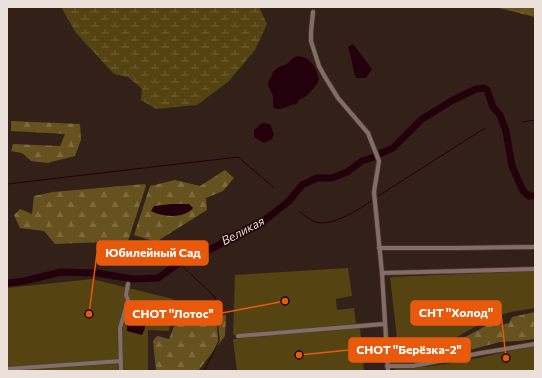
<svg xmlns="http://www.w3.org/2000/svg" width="542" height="378" font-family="Commissioner,sans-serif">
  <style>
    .forest { fill: url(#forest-firs) }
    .wetland { fill: url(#wetland-marsh) }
    .garden { fill: #564312 }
    .water { fill: #24000c }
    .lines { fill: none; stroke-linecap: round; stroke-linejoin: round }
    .stream { stroke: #24000c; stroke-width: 1 }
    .river { stroke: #24000c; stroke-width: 7 }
    .minor-casing { stroke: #4c3d37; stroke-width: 5.5 }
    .minor { stroke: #836d64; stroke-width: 4 }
    .labels { text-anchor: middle; stroke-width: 3.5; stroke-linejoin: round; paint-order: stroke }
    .water-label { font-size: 12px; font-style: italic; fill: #fbc6d4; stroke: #140c09 }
    .leader { fill: none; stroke: #e8590c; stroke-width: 1.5 }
    .callout-dot { fill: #e8590c; stroke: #140c09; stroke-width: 1.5 }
    .callout { fill: #e8590c; stroke: #e8590c; stroke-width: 1.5 }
    .callout-label { font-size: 12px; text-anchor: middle; font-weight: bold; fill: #fff }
  </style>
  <defs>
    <pattern id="forest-firs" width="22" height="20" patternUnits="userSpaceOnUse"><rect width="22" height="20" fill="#66521f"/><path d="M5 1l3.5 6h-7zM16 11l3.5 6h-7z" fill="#7c6b3f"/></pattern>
    <pattern id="wetland-marsh" width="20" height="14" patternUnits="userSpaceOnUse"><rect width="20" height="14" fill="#564312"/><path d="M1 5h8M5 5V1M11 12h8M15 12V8" fill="none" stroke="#6e5e34"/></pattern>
  </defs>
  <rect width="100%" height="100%" fill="#322019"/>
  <!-- forest -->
  <g class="forest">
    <path d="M 495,7 L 535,7 L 535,17 Z"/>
    <path d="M 11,121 L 80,124 L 81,140 L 75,156 L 47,163 L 31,161 L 22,153 L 11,151 L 13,144 L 60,146 L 65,134 L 11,131 Z"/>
    <path d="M 225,170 L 234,178 L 223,191 L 206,198 L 207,210 L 156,242 L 134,235 L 150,186 L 175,180 L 200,186 Z"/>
    <path d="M 145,184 L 146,186 L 128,241 L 55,244 L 44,231 L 20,228 L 14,215 L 20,209 L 32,214 L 34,196 L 53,192 Z"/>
    <path d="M 535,312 L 535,339 L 519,341 L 500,342 L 440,358 L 439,356 L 446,352 L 445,348 L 493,322 L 501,325 L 509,323 L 512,317 Z"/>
    <path d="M 226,315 L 225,336 L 198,371 L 156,371 L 153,341 L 157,336 L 169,339 L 177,319 Z"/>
  </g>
  <!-- wetland -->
  <path class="wetland" d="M 61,7 L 259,7 L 267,24 L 255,50 L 228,82 L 197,105 L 156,109 L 141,100 L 142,89 L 128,77 L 114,74 L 76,33 Z"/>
  <!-- garden -->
  <g class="garden">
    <path d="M 348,268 L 352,296 L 336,299 L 337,310 L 354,308 L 356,324 L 233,335 L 235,275 Z"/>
    <path d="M 535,271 L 535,308 L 510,312 L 489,319 L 439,347 L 441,353 C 426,362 414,366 399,356 L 390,277 Z"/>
    <path d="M 92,279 L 173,299 L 169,331 L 148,330 L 148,371 L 7,371 L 7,288 Z"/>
    <path d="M 360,328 L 364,371 L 237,371 L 233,339 Z"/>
    <path d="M 535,346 L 535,371 L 394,371 L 395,368 C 442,369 489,354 535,346 Z"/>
  </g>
  <!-- water -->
  <g class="water">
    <path d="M 353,44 L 372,69 L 366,78 L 356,78 C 352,68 352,57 348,47 Z"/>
    <path d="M 298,56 C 301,57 305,57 307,59 C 314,63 320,75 318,83 C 312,89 308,97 300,99 L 296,105 L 294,104 L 281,109 L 276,109 L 273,107 L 273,96 L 268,85 L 268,82 C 272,78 271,74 275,70 C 278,66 283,66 287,64 C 291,61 292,58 298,56 Z"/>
    <path d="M 262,123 L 270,124 L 274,134 L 272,139 L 264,143 L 254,137 L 254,130 Z"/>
    <path d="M 172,204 L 189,204 L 193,208 C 184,219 162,217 151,211 L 154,206 Z"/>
    <path d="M 137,314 L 144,319 L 145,328 L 142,335 L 127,331 L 127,322 L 129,315 Z"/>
  </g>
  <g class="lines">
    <!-- stream -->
    <g class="stream">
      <path d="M 523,122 L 535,120"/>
      <path d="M 7,184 L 238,157 L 273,187"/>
      <path d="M 375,198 L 485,128"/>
      <path d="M 300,212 C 304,215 309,219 313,221 C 330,229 359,209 373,200"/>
      <path d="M 179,263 L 215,297 L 219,341 L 204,371"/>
    </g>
    <!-- river -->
    <g class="river">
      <path d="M 379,154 L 393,148 L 422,119 L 453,100 L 476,89 L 484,88 L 487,90 L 493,107 L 500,115 L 506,131 L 512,166 L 523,191 L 529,196 L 535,196"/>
      <path d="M 7,283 L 24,281 L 61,272 L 97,273 L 133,279 L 158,278 L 179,263 L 215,247 L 249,228 L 261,223 L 289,201 L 302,185 L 317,178 L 332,178 L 347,172 L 362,161 L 374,157"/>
    </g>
    <!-- minor casing -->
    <g class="minor-casing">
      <g id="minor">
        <path d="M 313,12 L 311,32 L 311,41 L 319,66 L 325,77 L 338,98 L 368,133 L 379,161 L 374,192 L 382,273 L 388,371"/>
        <path d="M 379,248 L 458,248 L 535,247"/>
        <path d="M 382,273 L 535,269"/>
        <path d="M 238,336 L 384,324"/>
        <path d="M 387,366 L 413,366 L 481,353 L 535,344"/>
        <path d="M 7,369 L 121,361"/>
        <path d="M 121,371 L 120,328 L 128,300 L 126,295 L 128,284"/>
      </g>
    </g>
    <!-- minor -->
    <use href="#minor" class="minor"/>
  </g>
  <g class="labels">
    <!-- water labels -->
    <g class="water-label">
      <text transform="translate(243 231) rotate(-28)" y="4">Великая</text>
    </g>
  </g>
  <!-- callouts -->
  <path class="leader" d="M89 314L97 253M506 358L501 313M285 301L222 313M299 355L349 350"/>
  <g class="callout-dot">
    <circle cx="89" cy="314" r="4"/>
    <circle cx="506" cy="358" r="4"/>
    <circle cx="285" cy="301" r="4"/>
    <circle cx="299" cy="355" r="4"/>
  </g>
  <g class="callout">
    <rect x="97" y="241" width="111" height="24" rx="4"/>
    <rect x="411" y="301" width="90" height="24" rx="4"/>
    <rect x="125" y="301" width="97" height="24" rx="4"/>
    <rect x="349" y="338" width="121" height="24" rx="4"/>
  </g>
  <g class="callout-label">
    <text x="153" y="257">Юбилейный Сад</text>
    <text x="456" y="317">СНТ "Холод"</text>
    <text x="173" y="318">СНОТ "Лотос"</text>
    <text x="409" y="354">СНОТ "Берёзка-2"</text>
  </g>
  <!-- border -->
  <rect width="542" height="378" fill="none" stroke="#ece0da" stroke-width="16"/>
</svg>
